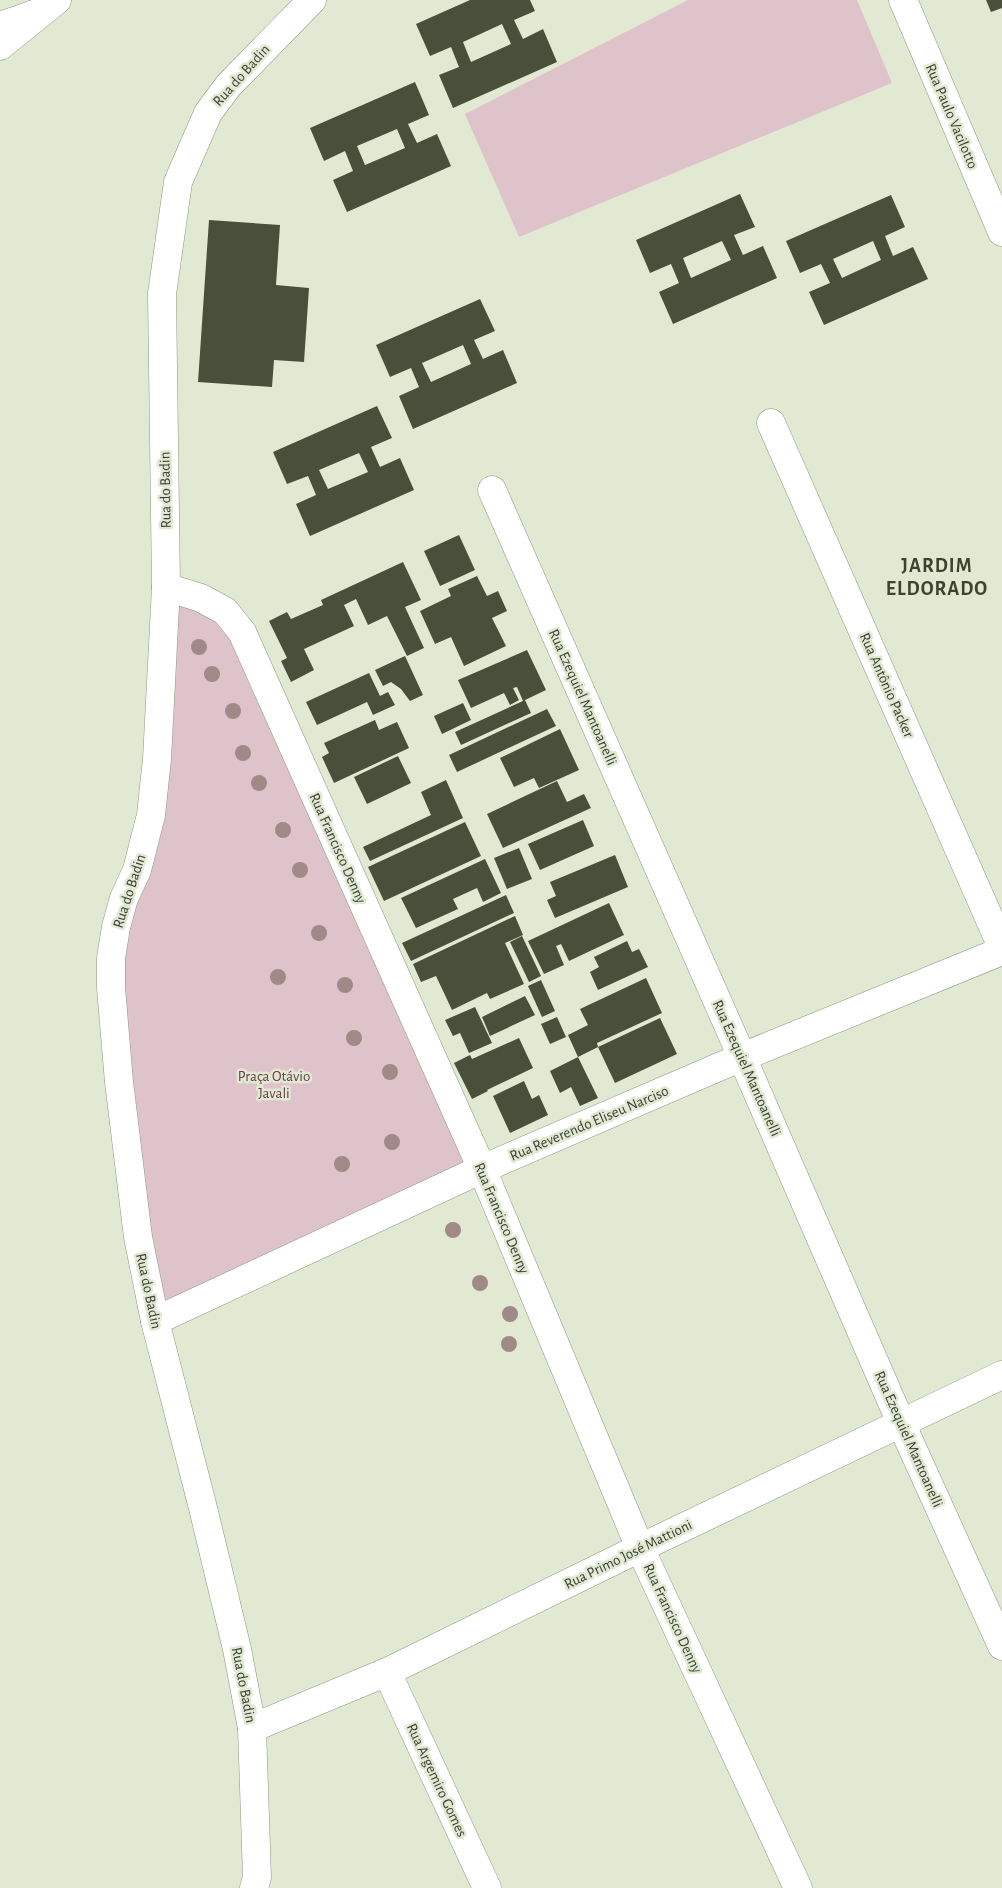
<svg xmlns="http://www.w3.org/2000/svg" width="1002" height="1888" font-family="'Alegreya Sans',sans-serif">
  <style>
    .green { fill: #dec4ca }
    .building { fill: #494f3b; fill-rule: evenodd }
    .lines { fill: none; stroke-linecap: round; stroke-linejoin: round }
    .minor-casing { stroke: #8e9680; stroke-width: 29 }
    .major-casing { stroke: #8e9680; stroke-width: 29 }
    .minor { stroke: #fff; stroke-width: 28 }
    .major { stroke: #fff; stroke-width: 28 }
    .tree { fill: #a08986 }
    .labels { text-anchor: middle; stroke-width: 5; stroke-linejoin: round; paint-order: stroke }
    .street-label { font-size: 15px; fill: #3a3d34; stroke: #e1e9d2 }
    .park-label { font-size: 15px; fill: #6a3a48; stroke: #e1e9d2 }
    .district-label { font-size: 20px; font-weight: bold; letter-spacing: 1px; fill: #3d4330; stroke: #e1e9d2 }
  </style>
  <rect width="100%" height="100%" fill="#e1e9d2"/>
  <!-- green -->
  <g class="green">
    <path d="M 688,0 L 857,0 L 892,83 L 519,237 L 465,114 Z"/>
    <path d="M 166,593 L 225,611 L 479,1162 L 161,1311 L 111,958 L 144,870 Z"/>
  </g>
  <!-- building -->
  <g class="building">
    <path d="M 470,0 L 530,0 L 535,11 L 514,20 L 523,39 L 543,29 L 557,62 L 453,108 L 439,75 L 459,67 L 451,47 L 430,56 L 416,24 ZM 502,24 L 511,44 L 471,62 L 463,42 Z"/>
    <path d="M 986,0 L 1002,0 L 1002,8 L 991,12 Z"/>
    <path d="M 415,82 L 429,115 L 408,124 L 417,143 L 437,134 L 451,166 L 347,212 L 333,180 L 353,171 L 345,151 L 324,161 L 310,128 ZM 397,129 L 405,148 L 365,165 L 357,146 Z"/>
    <path d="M 740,194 L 755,227 L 734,235 L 743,255 L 763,246 L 777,278 L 673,324 L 659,292 L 679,283 L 671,264 L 650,273 L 636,240 ZM 722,241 L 731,260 L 691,278 L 683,258 Z"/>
    <path d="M 891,195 L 905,227 L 885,236 L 893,256 L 913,247 L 928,279 L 824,325 L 809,292 L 830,283 L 821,264 L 800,273 L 786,241 ZM 873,241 L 881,260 L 842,278 L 833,259 Z"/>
    <path d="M 209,220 L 280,225 L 276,285 L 309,288 L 304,362 L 274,360 L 272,387 L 198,382 Z"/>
    <path d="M 480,299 L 495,331 L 474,340 L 483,359 L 503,350 L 517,383 L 413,429 L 399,396 L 419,387 L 411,368 L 390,377 L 376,345 ZM 463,345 L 471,364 L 431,382 L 422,363 Z"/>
    <path d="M 377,406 L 392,438 L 371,447 L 380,467 L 400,458 L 414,490 L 310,536 L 296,504 L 316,495 L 308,476 L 287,484 L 273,452 ZM 359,453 L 368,472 L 328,489 L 319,470 Z"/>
    <path d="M 459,535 L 475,570 L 440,586 L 424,551 Z"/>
    <path d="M 403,562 L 421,600 L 405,607 L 424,648 L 407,656 L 387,616 L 368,625 L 356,599 L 344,605 L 354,626 L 304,649 L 314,670 L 291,682 L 281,661 L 287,658 L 269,621 L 287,612 L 291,619 L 323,605 L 321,600 Z"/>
    <path d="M 477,576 L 487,596 L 498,591 L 507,611 L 492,618 L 506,646 L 464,666 L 451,637 L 435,644 L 420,611 L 451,596 L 448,589 Z"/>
    <path d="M 527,650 L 546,690 L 525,700 L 531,713 L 461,745 L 455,732 L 523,701 L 517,687 L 513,688 L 519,700 L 510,705 L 504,693 L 471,708 L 458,680 Z"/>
    <path d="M 405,656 L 423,695 L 410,701 L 401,689 L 391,682 L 383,686 L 375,670 Z"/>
    <path d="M 369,673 L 380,696 L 388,692 L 395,705 L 373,715 L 367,702 L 317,725 L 306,702 Z"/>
    <path d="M 463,703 L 471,720 L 442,734 L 434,716 Z"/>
    <path d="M 547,709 L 556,726 L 457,772 L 449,755 Z"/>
    <path d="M 375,720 L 379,730 L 397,722 L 409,748 L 334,783 L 322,757 L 329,753 L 324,743 Z"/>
    <path d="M 560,729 L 579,770 L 539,788 L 534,778 L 514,787 L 500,758 Z"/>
    <path d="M 398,756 L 411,783 L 367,804 L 354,777 Z"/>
    <path d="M 446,780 L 463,818 L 370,861 L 363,847 L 431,815 L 421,792 Z"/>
    <path d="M 557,781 L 567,802 L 584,794 L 591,808 L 503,848 L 487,814 Z"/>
    <path d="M 583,820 L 594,846 L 540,870 L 528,844 Z"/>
    <path d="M 465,822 L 481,856 L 384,901 L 368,867 Z"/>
    <path d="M 519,848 L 532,879 L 507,889 L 494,858 Z"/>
    <path d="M 615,855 L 628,887 L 555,918 L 547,900 L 556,896 L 550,882 Z"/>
    <path d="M 485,859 L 501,893 L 483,902 L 477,888 L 453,899 L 458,909 L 416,928 L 401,898 Z"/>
    <path d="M 506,895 L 514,913 L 411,961 L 402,943 Z"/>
    <path d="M 609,903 L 624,935 L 569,961 L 561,944 L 556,946 L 564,965 L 544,974 L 528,941 Z"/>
    <path d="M 515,916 L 523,935 L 505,943 L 524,984 L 490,999 L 487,993 L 452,1010 L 436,976 L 421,982 L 413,964 Z"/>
    <path d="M 522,936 L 541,976 L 529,982 L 510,942 Z"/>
    <path d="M 627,941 L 632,952 L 639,949 L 648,967 L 598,990 L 590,972 L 599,967 L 594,957 Z"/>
    <path d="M 646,978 L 662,1013 L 597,1043 L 598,1047 L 578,1057 L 568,1035 L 588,1025 L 580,1009 Z"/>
    <path d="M 541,980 L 555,1011 L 542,1017 L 528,986 Z"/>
    <path d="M 525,996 L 535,1015 L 490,1036 L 482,1017 Z"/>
    <path d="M 475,1007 L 492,1043 L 469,1053 L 460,1033 L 453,1036 L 445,1020 Z"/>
    <path d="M 557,1017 L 566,1037 L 550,1044 L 541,1024 Z"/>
    <path d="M 660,1018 L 677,1054 L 615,1083 L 598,1047 Z"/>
    <path d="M 519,1038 L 533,1068 L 487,1090 L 488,1091 L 472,1099 L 454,1063 L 470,1055 L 472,1059 Z"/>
    <path d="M 578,1057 L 598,1098 L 580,1106 L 571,1087 L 560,1093 L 550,1071 Z"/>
    <path d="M 524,1081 L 532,1099 L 539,1095 L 548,1115 L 510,1133 L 493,1096 Z"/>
  </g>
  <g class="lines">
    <!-- minor casing -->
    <g class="minor-casing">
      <g id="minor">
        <path d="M 903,0 L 1002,232"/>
        <path d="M 0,26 L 40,12"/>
        <path d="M 771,423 L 1002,947"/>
        <path d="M 492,490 L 742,1057 L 901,1423 L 1002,1646"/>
        <path d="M 166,587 L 201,598 L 225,611 L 242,632 L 482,1169 L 640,1548 L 798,1888"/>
        <path d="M 155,1321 L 482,1169 L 742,1057 L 1002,951"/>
        <path d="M 387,1672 L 487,1888"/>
        <path d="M 252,1728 L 387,1672 L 640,1548 L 1002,1375"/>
      </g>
    </g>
    <!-- major casing -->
    <g class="major-casing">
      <g id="major">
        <path d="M 0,46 L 57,0"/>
        <path d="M 254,1888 L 257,1877 L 252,1728 L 237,1649 L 203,1508 L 155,1321 L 138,1237 L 119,1082 L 111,988 L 111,958 L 116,927 L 124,898 L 137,870 L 151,815 L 157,759 L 166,587 L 162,294 L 178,182 L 208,113 L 228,86 L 312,0"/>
      </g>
    </g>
    <!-- minor -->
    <use href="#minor" class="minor"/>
    <!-- major -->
    <use href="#major" class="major"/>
  </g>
  <!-- trees -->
  <g class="tree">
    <circle cx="199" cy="647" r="8"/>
    <circle cx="212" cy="674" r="8"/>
    <circle cx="233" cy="711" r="8"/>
    <circle cx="243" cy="753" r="8"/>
    <circle cx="259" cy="783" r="8"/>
    <circle cx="283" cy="830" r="8"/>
    <circle cx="300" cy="870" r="8"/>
    <circle cx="319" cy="933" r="8"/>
    <circle cx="278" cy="977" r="8"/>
    <circle cx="345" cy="985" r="8"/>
    <circle cx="354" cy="1038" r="8"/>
    <circle cx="390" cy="1072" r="8"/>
    <circle cx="392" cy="1142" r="8"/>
    <circle cx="342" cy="1164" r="8"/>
    <circle cx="453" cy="1230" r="8"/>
    <circle cx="480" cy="1283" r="8"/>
    <circle cx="510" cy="1314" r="8"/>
    <circle cx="509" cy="1344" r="8"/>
  </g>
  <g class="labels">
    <!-- street labels -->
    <g class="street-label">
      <text transform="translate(241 75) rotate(-48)" y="5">Rua do Badin</text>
      <text transform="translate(952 116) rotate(67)" y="5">Rua Paulo Vacilotto</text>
      <text transform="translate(165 490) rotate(-91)" y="5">Rua do Badin</text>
      <text transform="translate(887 685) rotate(66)" y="5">Rua Antônio Packer</text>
      <text transform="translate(583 697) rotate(66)" y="5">Rua Ezequiel Mantoanelli</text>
      <text transform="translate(338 848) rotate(66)" y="5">Rua Francisco Denny</text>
      <text transform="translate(129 891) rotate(-72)" y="5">Rua do Badin</text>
      <text transform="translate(747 1068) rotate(66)" y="5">Rua Ezequiel Mantoanelli</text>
      <text transform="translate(589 1123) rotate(-23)" y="5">Rua Reverendo Eliseu Narciso</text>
      <text transform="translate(502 1218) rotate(67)" y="5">Rua Francisco Denny</text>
      <text transform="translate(149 1291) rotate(78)" y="5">Rua do Badin</text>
      <text transform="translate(909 1439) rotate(66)" y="5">Rua Ezequiel Mantoanelli</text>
      <text transform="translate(628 1554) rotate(-26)" y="5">Rua Primo José Mattioni</text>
      <text transform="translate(673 1618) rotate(65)" y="5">Rua Francisco Denny</text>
      <text transform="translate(244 1685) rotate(79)" y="5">Rua do Badin</text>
      <text transform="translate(437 1780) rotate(65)" y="5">Rua Argemiro Gomes</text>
    </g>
    <!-- park labels -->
    <g class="park-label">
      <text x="274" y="1081">Praça Otávio<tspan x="274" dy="17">Javali</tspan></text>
    </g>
    <!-- district labels -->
    <g class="district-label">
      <text x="937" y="572">JARDIM<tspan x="937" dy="23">ELDORADO</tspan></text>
    </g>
  </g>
</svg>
